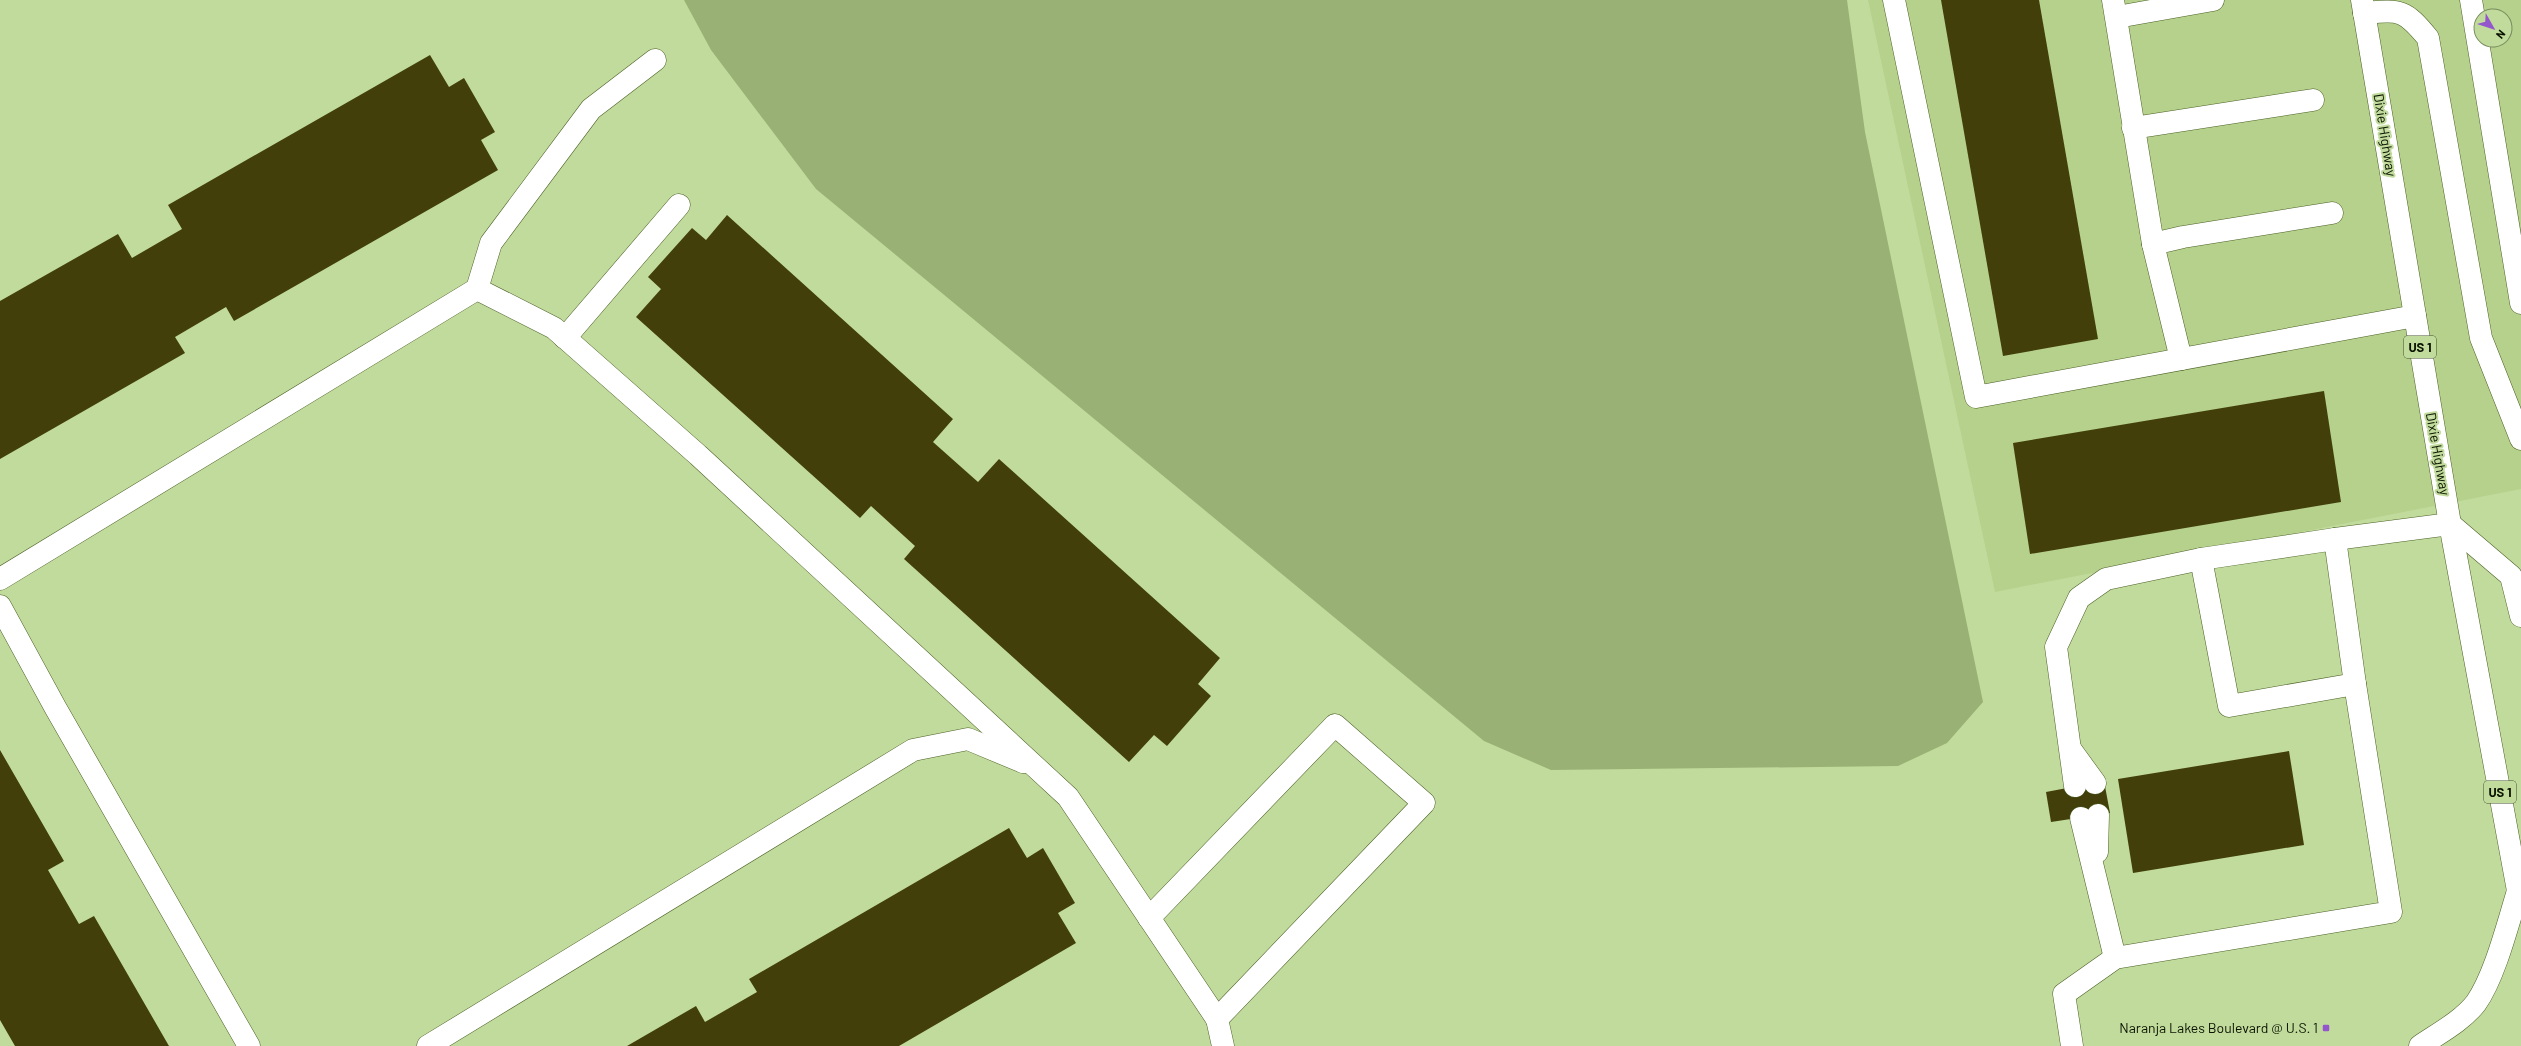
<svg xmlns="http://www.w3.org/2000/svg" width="2521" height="1046" font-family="Barlow,sans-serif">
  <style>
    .built { fill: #b6d18c; fill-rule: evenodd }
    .water { fill: #99b175 }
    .building { fill: #423f0b }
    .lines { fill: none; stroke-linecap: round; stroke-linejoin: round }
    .service-casing { stroke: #4c6126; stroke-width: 23 }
    .trunk-casing { stroke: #4c6126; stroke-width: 23 }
    .service { stroke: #fff; stroke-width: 22 }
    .trunk { stroke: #fff; stroke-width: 22 }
    .poi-dot { fill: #9456cc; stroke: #c1db9c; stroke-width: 1.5 }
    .labels { text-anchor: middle; stroke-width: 4; stroke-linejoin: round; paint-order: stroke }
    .shield { fill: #c1db9c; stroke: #424f2f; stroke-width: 1 }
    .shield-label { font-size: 13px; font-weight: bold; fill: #0b1300 }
    .street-label { font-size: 14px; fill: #0b1300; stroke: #c1db9c }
    .poi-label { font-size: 14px; fill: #0b1300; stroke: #c1db9c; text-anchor: end }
  </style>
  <rect width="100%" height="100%" fill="#c1db9c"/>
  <!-- built -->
  <path class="built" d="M 1868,0 L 2521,0 L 2521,489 L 1995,592 ZM 2481,16 L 2505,16 L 2505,40 L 2481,40 Z"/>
  <!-- water -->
  <path class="water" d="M 684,0 L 1847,0 L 1865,132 L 1983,702 L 1947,743 L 1898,766 L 1551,770 L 1484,741 L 816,189 L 711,50 Z"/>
  <!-- building -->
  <g class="building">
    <path d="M 1941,0 L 2039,0 L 2098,339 L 2003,356 Z"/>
    <path d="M 430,55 L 449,87 L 464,78 L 495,132 L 481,140 L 498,170 L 234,321 L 226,307 L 175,337 L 185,353 L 0,459 L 0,301 L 118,234 L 132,258 L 182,229 L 168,205 Z"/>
    <path d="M 727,215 L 953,419 L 933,442 L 978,482 L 999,459 L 1220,658 L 1198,684 L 1211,696 L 1167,746 L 1154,735 L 1129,762 L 904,559 L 915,546 L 871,506 L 860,518 L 636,317 L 661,289 L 648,277 L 692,228 L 706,240 Z"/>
    <path d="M 2324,391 L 2341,502 L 2030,554 L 2013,443 Z"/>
    <path d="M 0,750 L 64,861 L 48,870 L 79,924 L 94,916 L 169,1046 L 15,1046 L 0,1020 Z"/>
    <path d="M 2289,751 L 2304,845 L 2133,873 L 2118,779 Z"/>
    <path d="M 2104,781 L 2110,813 L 2051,822 L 2046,792 Z"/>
    <path d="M 1009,828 L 1027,858 L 1043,848 L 1075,903 L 1058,913 L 1076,943 L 899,1046 L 627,1046 L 696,1006 L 705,1022 L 757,992 L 749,979 Z"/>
  </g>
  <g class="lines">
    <!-- service casing -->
    <g class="service-casing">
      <g id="service">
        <path d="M 1894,0 L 1976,397 L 2415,316"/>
        <path d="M 2113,0 L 2153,244 L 2181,359"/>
        <path d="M 2117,17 L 2213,0"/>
        <path d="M 2133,128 L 2313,100"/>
        <path d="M 2153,244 L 2183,237 L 2332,213"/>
        <path d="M 477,289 L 491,243 L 591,109 L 655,60"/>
        <path d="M 565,338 L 679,205"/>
        <path d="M 2335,539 L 2450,524"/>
        <path d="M 2201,559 L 2229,706 L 2355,684"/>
        <path d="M 0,579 L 477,289 L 554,328 L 698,455 L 1068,797 L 1217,1019"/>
        <path d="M 0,606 L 55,707 L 249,1046"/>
        <path d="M 2071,750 L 2095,783"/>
        <path d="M 2081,818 L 2115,958"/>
        <path d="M 2097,852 L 2098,815"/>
        <path d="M 1149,918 L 1335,725 L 1424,803 L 1217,1019 L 1223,1046"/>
        <path d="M 428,1046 L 913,750 L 968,739 L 1023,762"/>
        <path d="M 2072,1046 L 2064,994 L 2115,958 L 2391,912 L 2355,684 L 2335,539 L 2201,559 L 2106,579 L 2079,598 L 2056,647 L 2075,786"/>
      </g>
    </g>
    <!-- trunk casing -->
    <g class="trunk-casing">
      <g id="trunk">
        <path d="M 2362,0 L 2450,524 L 2521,907"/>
        <path d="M 2471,0 L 2521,303"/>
        <path d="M 2364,13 C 2401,10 2404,9 2428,38 L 2481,338 L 2521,439"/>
        <path d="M 2450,524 L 2511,576 L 2521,616"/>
        <path d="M 2420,1046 C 2439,1033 2462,1021 2476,1003 C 2495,976 2508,923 2518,891"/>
      </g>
    </g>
    <!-- service -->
    <use href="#service" class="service"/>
    <!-- trunk -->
    <use href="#trunk" class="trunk"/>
  </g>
  <!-- markers -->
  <rect class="poi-dot" x="2322" y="1024" width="8" height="8" rx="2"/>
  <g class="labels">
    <!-- shield labels -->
    <g class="shield">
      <rect x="2404" y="336" width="32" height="22" rx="3"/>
      <rect x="2484" y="781" width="32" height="22" rx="3"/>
    </g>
    <g class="shield-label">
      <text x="2420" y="352">US 1</text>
      <text x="2500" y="797">US 1</text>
    </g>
    <!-- street labels -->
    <g class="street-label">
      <text transform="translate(2385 135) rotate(81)" y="5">Dixie Highway</text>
      <text transform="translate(2438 454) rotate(80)" y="5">Dixie Highway</text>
    </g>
    <!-- poi labels -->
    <g class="poi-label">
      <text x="2318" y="1033">Naranja Lakes Boulevard @ U.S. 1</text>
    </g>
  </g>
  <!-- north arrow -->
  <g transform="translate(2493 28) rotate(129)"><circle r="19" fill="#c1db9c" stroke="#788b5e"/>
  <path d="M0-3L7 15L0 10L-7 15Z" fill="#9456cc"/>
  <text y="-6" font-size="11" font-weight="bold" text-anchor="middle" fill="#0b1300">N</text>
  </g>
</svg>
